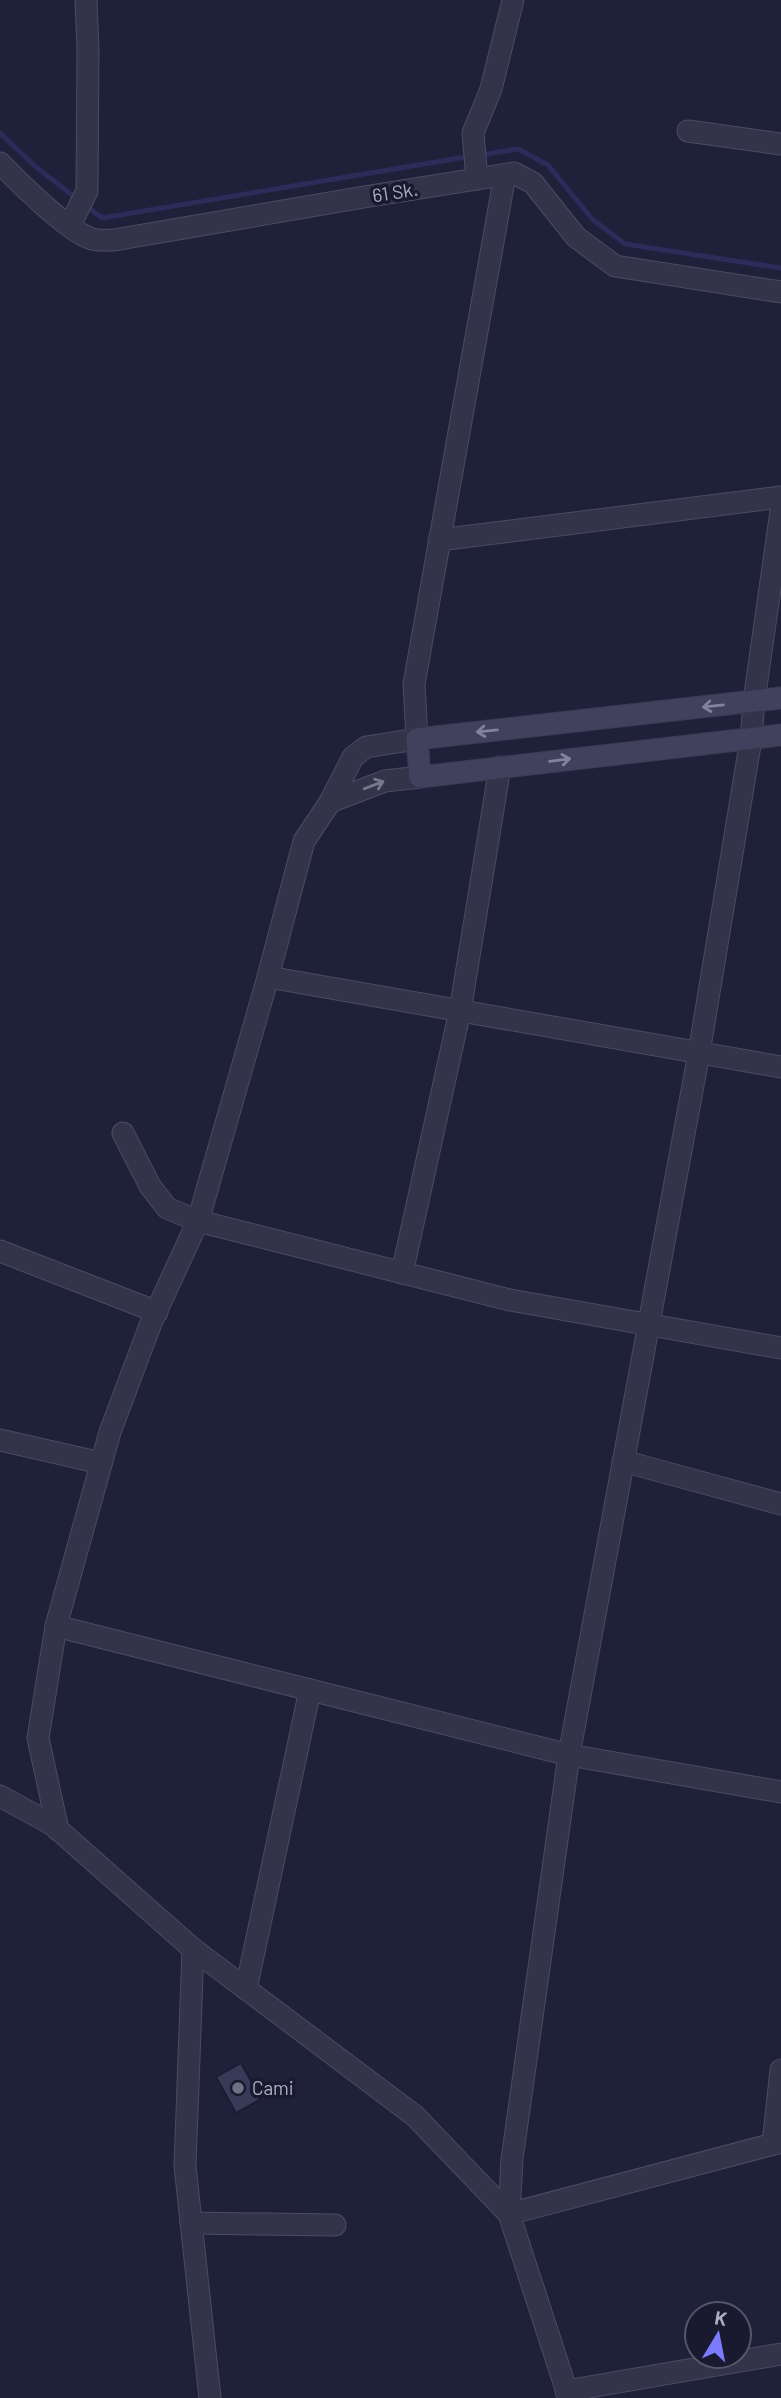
<svg xmlns="http://www.w3.org/2000/svg" width="781" height="2398" font-family="Barlow,sans-serif">
  <style>
    .lines { fill: none; stroke-linecap: round; stroke-linejoin: round }
    .stream { stroke: #2b2c5a; stroke-width: 5 }
    .building { fill: #393a58; stroke: #1b1b31; stroke-width: 2 }
    .minor-casing { stroke: #4b4b62; stroke-width: 23 }
    .secondary-casing { stroke: #3a3a51; stroke-width: 23 }
    .minor { stroke: #33344a; stroke-width: 21 }
    .secondary { stroke: #41415e; stroke-width: 21 }
    .oneway { stroke: #82829d }
    .oneway2 { stroke: #77778f }
    .worship-dot { fill: #6b7280; stroke: #19192f; stroke-width: 2.5 }
    .labels { text-anchor: middle; stroke-width: 7; stroke-linejoin: round; paint-order: stroke }
    .street-label { font-size: 19px; fill: #aeaec7; stroke: #19192f }
    .poi-label { font-size: 19px; fill: #aeaec7; stroke: #19192f; text-anchor: start }
  </style>
  <rect width="100%" height="100%" fill="#1f203a"/>
  <g class="lines">
    <!-- stream -->
    <g class="stream">
      <path d="M 0,133 L 35,166 L 77,199"/>
      <path d="M 481,155 L 518,149 L 548,165 L 593,220 L 625,244 L 781,268"/>
      <path d="M 85,205 L 102,218 L 472,156"/>
    </g>
  </g>
  <!-- building -->
  <path class="building" d="M 241,2063 L 261,2099 L 236,2113 L 216,2077 Z"/>
  <g class="lines">
    <!-- minor casing -->
    <g class="minor-casing">
      <g id="minor">
        <path d="M 688,131 L 781,144"/>
        <path d="M 0,163 C 18,182 69,232 92,239 C 99,241 107,240 114,240 L 364,197 L 514,173 L 533,183 L 576,237 L 615,266 L 781,292"/>
        <path d="M 477,179 L 473,133 L 491,89 L 513,0"/>
        <path d="M 70,225 L 87,191 L 88,50 L 86,0"/>
        <path d="M 439,540 L 781,497"/>
        <path d="M 330,802 L 385,781 L 420,777"/>
        <path d="M 268,977 L 781,1067"/>
        <path d="M 123,1133 L 150,1186 L 167,1208 L 198,1221 L 510,1300 L 781,1348"/>
        <path d="M 0,1251 L 157,1312"/>
        <path d="M 402,1273 L 460,1011 L 500,767"/>
        <path d="M 0,1440 L 101,1463"/>
        <path d="M 623,1461 L 781,1504"/>
        <path d="M 56,1626 L 569,1755 L 781,1792"/>
        <path d="M 0,1796 L 53,1825 L 193,1949 L 415,2116 L 509,2214"/>
        <path d="M 58,1830 L 38,1738 L 56,1626 L 110,1432 L 151,1323 L 198,1221 L 268,977 L 304,841 L 330,802 L 353,757 L 366,747 L 417,739 L 414,684 L 505,175"/>
        <path d="M 193,1949 L 185,2166 L 210,2398"/>
        <path d="M 246,1989 L 310,1690"/>
        <path d="M 773,2144 L 781,2070"/>
        <path d="M 509,2214 L 781,2142"/>
        <path d="M 191,2223 L 335,2225"/>
        <path d="M 566,2391 L 781,2354"/>
        <path d="M 569,2398 L 509,2214 L 512,2159 L 569,1755 L 699,1053 L 751,739 L 754,701 L 781,511"/>
      </g>
    </g>
    <!-- secondary casing -->
    <g class="secondary-casing">
      <path id="secondary" d="M 781,698 L 417,739 L 420,777 L 781,735"/>
    </g>
    <!-- minor -->
    <use href="#minor" class="minor"/>
    <!-- secondary -->
    <use href="#secondary" class="secondary"/>
  </g>
  <!-- one-way arrows -->
  <defs><path id="oneway-shaft" d="M-6 0H5M1.5-3L5.5 0L1.5 3" fill="none" stroke-width="1.6" stroke-linecap="round" stroke-linejoin="round" transform="scale(1.75)"/></defs>
  <g class="oneway">
    <use href="#oneway-shaft" transform="translate(713 706) rotate(174)"/>
    <use href="#oneway-shaft" transform="translate(487 731) rotate(174)"/>
    <use href="#oneway-shaft" transform="translate(560 760) rotate(-7)"/>
  </g>
  <use class="oneway2" href="#oneway-shaft" transform="translate(374 785) rotate(-21)"/>
  <!-- markers -->
  <circle class="worship-dot" cx="238" cy="2088" r="7"/>
  <g class="labels">
    <!-- street labels -->
    <g class="street-label">
      <text transform="translate(395 192) rotate(-9)" y="7">61 Sk.</text>
    </g>
    <!-- poi labels -->
    <g class="poi-label">
      <text x="252" y="2095">Cami</text>
    </g>
  </g>
  <!-- north arrow -->
  <g transform="translate(718 2335) rotate(10)"><circle r="33" fill="#19192f" stroke="#55556c" stroke-width="2"/>
  <path d="M0-5L12 26L0 18L-12 26Z" fill="#7b7bff"/>
  <text y="-10" font-size="19" font-weight="bold" text-anchor="middle" fill="#aeaec7">K</text>
  </g>
</svg>
